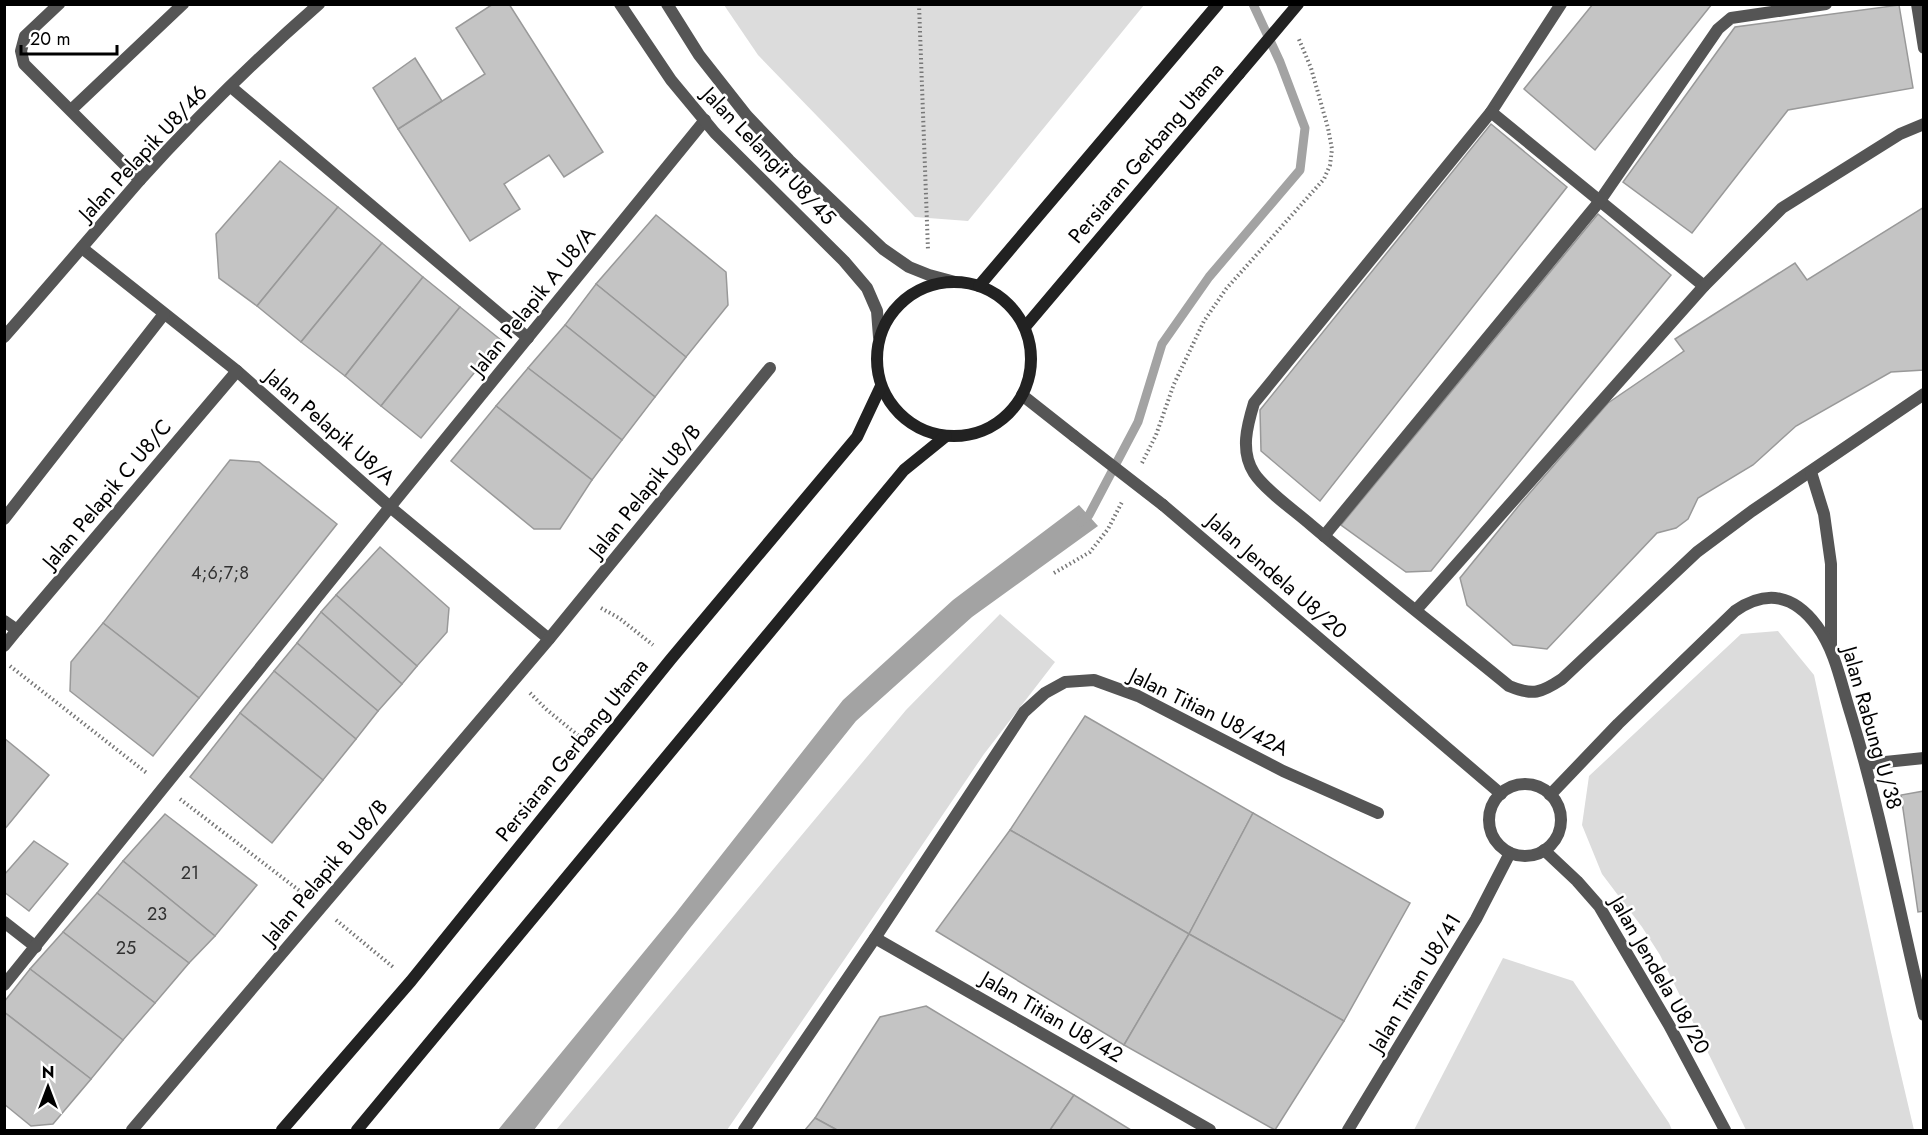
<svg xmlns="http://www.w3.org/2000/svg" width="1928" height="1135" font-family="Jost,sans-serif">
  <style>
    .green { fill: #dcdcdc }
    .water { fill: #a3a3a3 }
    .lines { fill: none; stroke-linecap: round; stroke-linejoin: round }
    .stream { stroke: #a3a3a3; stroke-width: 9 }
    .building { fill: #c4c4c4; stroke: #999; stroke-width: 1.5 }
    .path { stroke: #777; stroke-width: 4; stroke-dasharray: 1.5 3; stroke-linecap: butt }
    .service { stroke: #555; stroke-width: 12 }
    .minor { stroke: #555; stroke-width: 12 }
    .tertiary { stroke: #555; stroke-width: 12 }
    .secondary { stroke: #222; stroke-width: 12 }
    .tertiary-bridge { stroke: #555; stroke-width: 12 }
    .secondary-bridge { stroke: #222; stroke-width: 12 }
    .labels { text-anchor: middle; stroke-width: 5; stroke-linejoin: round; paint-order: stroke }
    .number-label { font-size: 18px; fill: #313131 }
    .street-label { font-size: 21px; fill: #000; stroke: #fff }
  </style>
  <rect width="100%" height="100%" fill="#fff"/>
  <!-- green -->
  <g class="green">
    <path d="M 724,5 L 1144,5 L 968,221 L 915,217 L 758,55 Z"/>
    <path d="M 1000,614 L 1055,662 L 984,754 L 844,960 L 727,1130 L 556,1130 L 906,710 Z"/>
    <path d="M 1778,631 L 1814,675 L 1890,1028 L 1914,1130 L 1746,1130 L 1660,955 L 1642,927 L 1602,874 L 1582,825 L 1589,776 L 1741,634 Z"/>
    <path d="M 1503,958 L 1573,981 L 1669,1123 L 1672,1130 L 1414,1130 Z"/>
  </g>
  <!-- water -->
  <path class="water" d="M 1079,505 L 1098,526 L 972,617 L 856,721 L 690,928 L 534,1130 L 498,1130 L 675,914 L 843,700 L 953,600 Z"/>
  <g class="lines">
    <!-- stream -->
    <path class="stream" d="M 1081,522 L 1089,515 L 1138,422 L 1162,344 L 1209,277 L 1300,170 L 1305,128 L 1280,62 L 1253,4"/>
  </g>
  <!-- building -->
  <g class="building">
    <path d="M 493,4 L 509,4 L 603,152 L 564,177 L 549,155 L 504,184 L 520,209 L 470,241 L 398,129 L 485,74 L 456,28 Z"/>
    <path d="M 1593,4 L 1712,4 L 1595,150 L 1524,89 Z"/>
    <path d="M 1899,5 L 1913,88 L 1788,110 L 1692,233 L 1623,182 L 1735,27 Z"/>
    <path d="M 415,58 L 442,101 L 398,129 L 373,88 Z"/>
    <path d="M 1491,124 L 1567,187 L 1320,501 L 1261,451 L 1260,410 Z"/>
    <path d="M 280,161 L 338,207 L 257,306 L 219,278 L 216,234 Z"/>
    <path d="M 338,207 L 382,243 L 301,342 L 257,306 Z"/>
    <path d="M 1924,207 L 1924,370 L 1891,372 L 1796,426 L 1753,465 L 1698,498 L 1688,519 L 1676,528 L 1657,533 L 1547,649 L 1513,645 L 1467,605 L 1460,578 L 1521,503 L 1608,403 L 1684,351 L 1675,339 L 1795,263 L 1807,280 Z"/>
    <path d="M 1598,214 L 1671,275 L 1431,571 L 1406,572 L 1341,525 Z"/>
    <path d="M 656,215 L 726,272 L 728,305 L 686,357 L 596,284 Z"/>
    <path d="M 382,243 L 423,277 L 345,376 L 301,342 Z"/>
    <path d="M 423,277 L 460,307 L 381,406 L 345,376 Z"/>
    <path d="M 596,284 L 686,357 L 655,397 L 565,325 Z"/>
    <path d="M 460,307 L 501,340 L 421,438 L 381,406 Z"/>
    <path d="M 565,325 L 655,397 L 622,440 L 528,368 Z"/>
    <path d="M 528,368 L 622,440 L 592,480 L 496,406 Z"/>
    <path d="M 496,406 L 592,480 L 560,529 L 534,529 L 451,461 Z"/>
    <path d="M 230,460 L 259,462 L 337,524 L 199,698 L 103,623 Z"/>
    <path d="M 380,547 L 449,608 L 447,632 L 417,666 L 336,595 Z"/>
    <path d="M 336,595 L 417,666 L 402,684 L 321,612 Z"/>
    <path d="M 321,612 L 402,684 L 378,711 L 297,643 Z"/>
    <path d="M 103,623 L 199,698 L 153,756 L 70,691 L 71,662 Z"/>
    <path d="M 297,643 L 378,711 L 356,739 L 274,671 Z"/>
    <path d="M 274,671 L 356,739 L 323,780 L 240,713 Z"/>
    <path d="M 240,713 L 323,780 L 272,843 L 190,777 Z"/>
    <path d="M 1085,716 L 1253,813 L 1189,934 L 1010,830 Z"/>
    <path d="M 4,738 L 49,775 L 4,830 Z"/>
    <path d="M 1924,791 L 1924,911 L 1918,912 L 1901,795 Z"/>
    <path d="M 1253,813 L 1410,903 L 1344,1021 L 1189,934 Z"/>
    <path d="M 165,814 L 257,885 L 215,936 L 123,861 Z"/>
    <path d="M 1010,830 L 1189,934 L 1124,1045 L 936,931 Z"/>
    <path d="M 34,841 L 68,864 L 29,911 L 4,892 L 4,875 Z"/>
    <path d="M 123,861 L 215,936 L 189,963 L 97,893 Z"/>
    <path d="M 97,893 L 189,963 L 155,1003 L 63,932 Z"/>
    <path d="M 63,932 L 155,1003 L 123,1040 L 30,969 Z"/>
    <path d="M 1189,934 L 1344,1021 L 1275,1130 L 1124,1045 Z"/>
    <path d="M 30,969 L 123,1040 L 91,1079 L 4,1012 L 4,1002 Z"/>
    <path d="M 926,1006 L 1074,1095 L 1050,1130 L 837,1130 L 815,1118 L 880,1017 Z"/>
    <path d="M 4,1012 L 91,1079 L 53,1124 L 31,1126 L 4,1104 Z"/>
    <path d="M 1074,1095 L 1131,1130 L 1050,1130 Z"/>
    <path d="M 815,1118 L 837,1130 L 805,1130 Z"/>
  </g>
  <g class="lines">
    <!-- path -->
    <g class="path">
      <path d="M 919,4 L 928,250"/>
      <path d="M 1142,463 L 1156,435 L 1174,384 L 1204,321 L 1226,289 L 1324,179 L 1330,165 L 1332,149 L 1328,128 L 1311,68 L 1298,37"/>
      <path d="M 1054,573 L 1090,552 L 1108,529 L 1122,502"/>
      <path d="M 601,608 L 619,618 L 653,645"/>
      <path d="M 10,666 L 148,774"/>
      <path d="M 530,693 L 547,710 L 580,737"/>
      <path d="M 180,799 L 305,895"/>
      <path d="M 336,920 L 393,967"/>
    </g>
    <!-- service -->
    <g class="service">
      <path d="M 59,4 L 25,36 L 21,51 L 24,64 L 140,180"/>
      <path d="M 1561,4 L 1491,112 L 1254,403 C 1247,426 1240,451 1254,473 C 1265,490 1295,511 1311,525 C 1376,580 1443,632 1509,686 C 1533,696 1541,693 1562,679 L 1697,552 L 1752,511 L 1924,394"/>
      <path d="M 1917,4 L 1924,48"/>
      <path d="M 231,87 L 528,338"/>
      <path d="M 71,110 L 183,4"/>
      <path d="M 1491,112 L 1704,286"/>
      <path d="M 82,248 L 237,371 L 390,507 L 549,639"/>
      <path d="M 1811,472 L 1824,514 L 1831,564 L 1831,648"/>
      <path d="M 4,519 L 164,314"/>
      <path d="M 1324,536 L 1599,202 L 1718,29 L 1731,18 L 1826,4"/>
      <path d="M 1416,610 L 1704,286 L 1782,208 L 1900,134 L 1924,124"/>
      <path d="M 4,621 L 17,630 L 237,371"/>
      <path d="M 4,646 L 17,630"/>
      <path d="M 4,922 L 36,947"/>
      <path d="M 4,985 L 390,507 L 705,120"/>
      <path d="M 132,1130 L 549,639 L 770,368"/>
    </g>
    <!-- minor -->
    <g class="minor">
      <path d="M 1866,764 L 1924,758"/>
      <path d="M 1550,795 L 1618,724 L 1735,611 C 1767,589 1794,595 1817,626 C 1836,652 1841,684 1851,715 C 1881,813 1900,915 1924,1015"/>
      <path d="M 875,938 L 1210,1130"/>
      <path d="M 744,1130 L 875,938 L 1024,712 L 1045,693 L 1065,682 L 1094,680 L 1138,696 L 1283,771 L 1378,813"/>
      <path d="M 1348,1130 L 1476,919 L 1510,853"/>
    </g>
    <!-- tertiary -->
    <g class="tertiary">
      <path d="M 620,4 L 671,80 L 715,133 L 844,261 L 867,288 L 877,311 L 879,337"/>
      <path d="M 667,4 L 699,55 L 747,116 L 789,160 L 883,249 L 909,267 L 929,275 L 955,282"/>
      <path d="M 4,337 C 50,285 94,233 139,181 C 195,119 256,59 319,4"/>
      <path d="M 1022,395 L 1074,436"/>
      <path d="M 1163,505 L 1501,794"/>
      <circle cx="1525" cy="820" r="36"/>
      <path d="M 1544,850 L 1577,881 L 1599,906 L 1669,1025 L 1725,1130"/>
    </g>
    <!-- secondary -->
    <g class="secondary">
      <circle cx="954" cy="359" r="77"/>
      <path d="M 979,286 L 1218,4"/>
      <path d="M 1025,327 L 1239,74"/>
      <path d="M 282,1130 L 411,981 L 671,659 L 857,437 L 881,386"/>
      <path d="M 357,1130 L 904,470 L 946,436"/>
    </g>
    <!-- tertiary-bridge -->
    <path class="tertiary-bridge" d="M 1074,436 L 1163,505"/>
    <!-- secondary-bridge -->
    <path class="secondary-bridge" d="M 1239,74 L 1298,4"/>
  </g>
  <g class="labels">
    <!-- number labels -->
    <g class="number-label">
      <text x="220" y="579">4;6;7;8</text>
      <text x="190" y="879">21</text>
      <text x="157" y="920">23</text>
      <text x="126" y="954">25</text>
    </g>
    <!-- street labels -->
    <g class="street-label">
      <text transform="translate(143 153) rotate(-47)" y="7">Jalan Pelapik U8/46</text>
      <text transform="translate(1146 153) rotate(-50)" y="7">Persiaran Gerbang Utama</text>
      <text transform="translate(769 156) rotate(46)" y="7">Jalan Lelangit U8/45</text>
      <text transform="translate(533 301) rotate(-51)" y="7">Jalan Pelapik A U8/A</text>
      <text transform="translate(330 427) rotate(41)" y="7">Jalan Pelapik U8/A</text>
      <text transform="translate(645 491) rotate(-51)" y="7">Jalan Pelapik U8/B</text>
      <text transform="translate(107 494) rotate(-50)" y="7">Jalan Pelapik C U8/C</text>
      <text transform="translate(1277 576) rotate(41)" y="7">Jalan Jendela U8/20</text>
      <text transform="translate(1209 712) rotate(26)" y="7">Jalan Titian U8/42A</text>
      <text transform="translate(1872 728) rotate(74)" y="7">Jalan Rabung U/38</text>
      <text transform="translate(572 750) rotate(-51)" y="7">Persiaran Gerbang Utama</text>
      <text transform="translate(325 872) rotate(-50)" y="7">Jalan Pelapik B U8/B</text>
      <text transform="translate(1660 975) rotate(60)" y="7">Jalan Jendela U8/20</text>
      <text transform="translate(1415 983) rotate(-59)" y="7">Jalan Titian U8/41</text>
      <text transform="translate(1052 1017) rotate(30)" y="7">Jalan Titian U8/42</text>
    </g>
  </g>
  <!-- border -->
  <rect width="1928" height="1135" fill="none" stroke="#000000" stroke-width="12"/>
  <!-- north arrow -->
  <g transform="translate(48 1087)" stroke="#ffffff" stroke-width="4.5" paint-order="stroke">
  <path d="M0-4.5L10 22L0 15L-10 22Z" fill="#000000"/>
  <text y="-9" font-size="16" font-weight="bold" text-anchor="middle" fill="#000000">N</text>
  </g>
  <!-- scale -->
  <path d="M21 45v9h96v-9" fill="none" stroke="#000000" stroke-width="3"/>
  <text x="30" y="45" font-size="18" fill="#000000" stroke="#ffffff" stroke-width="4.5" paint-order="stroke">20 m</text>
</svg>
